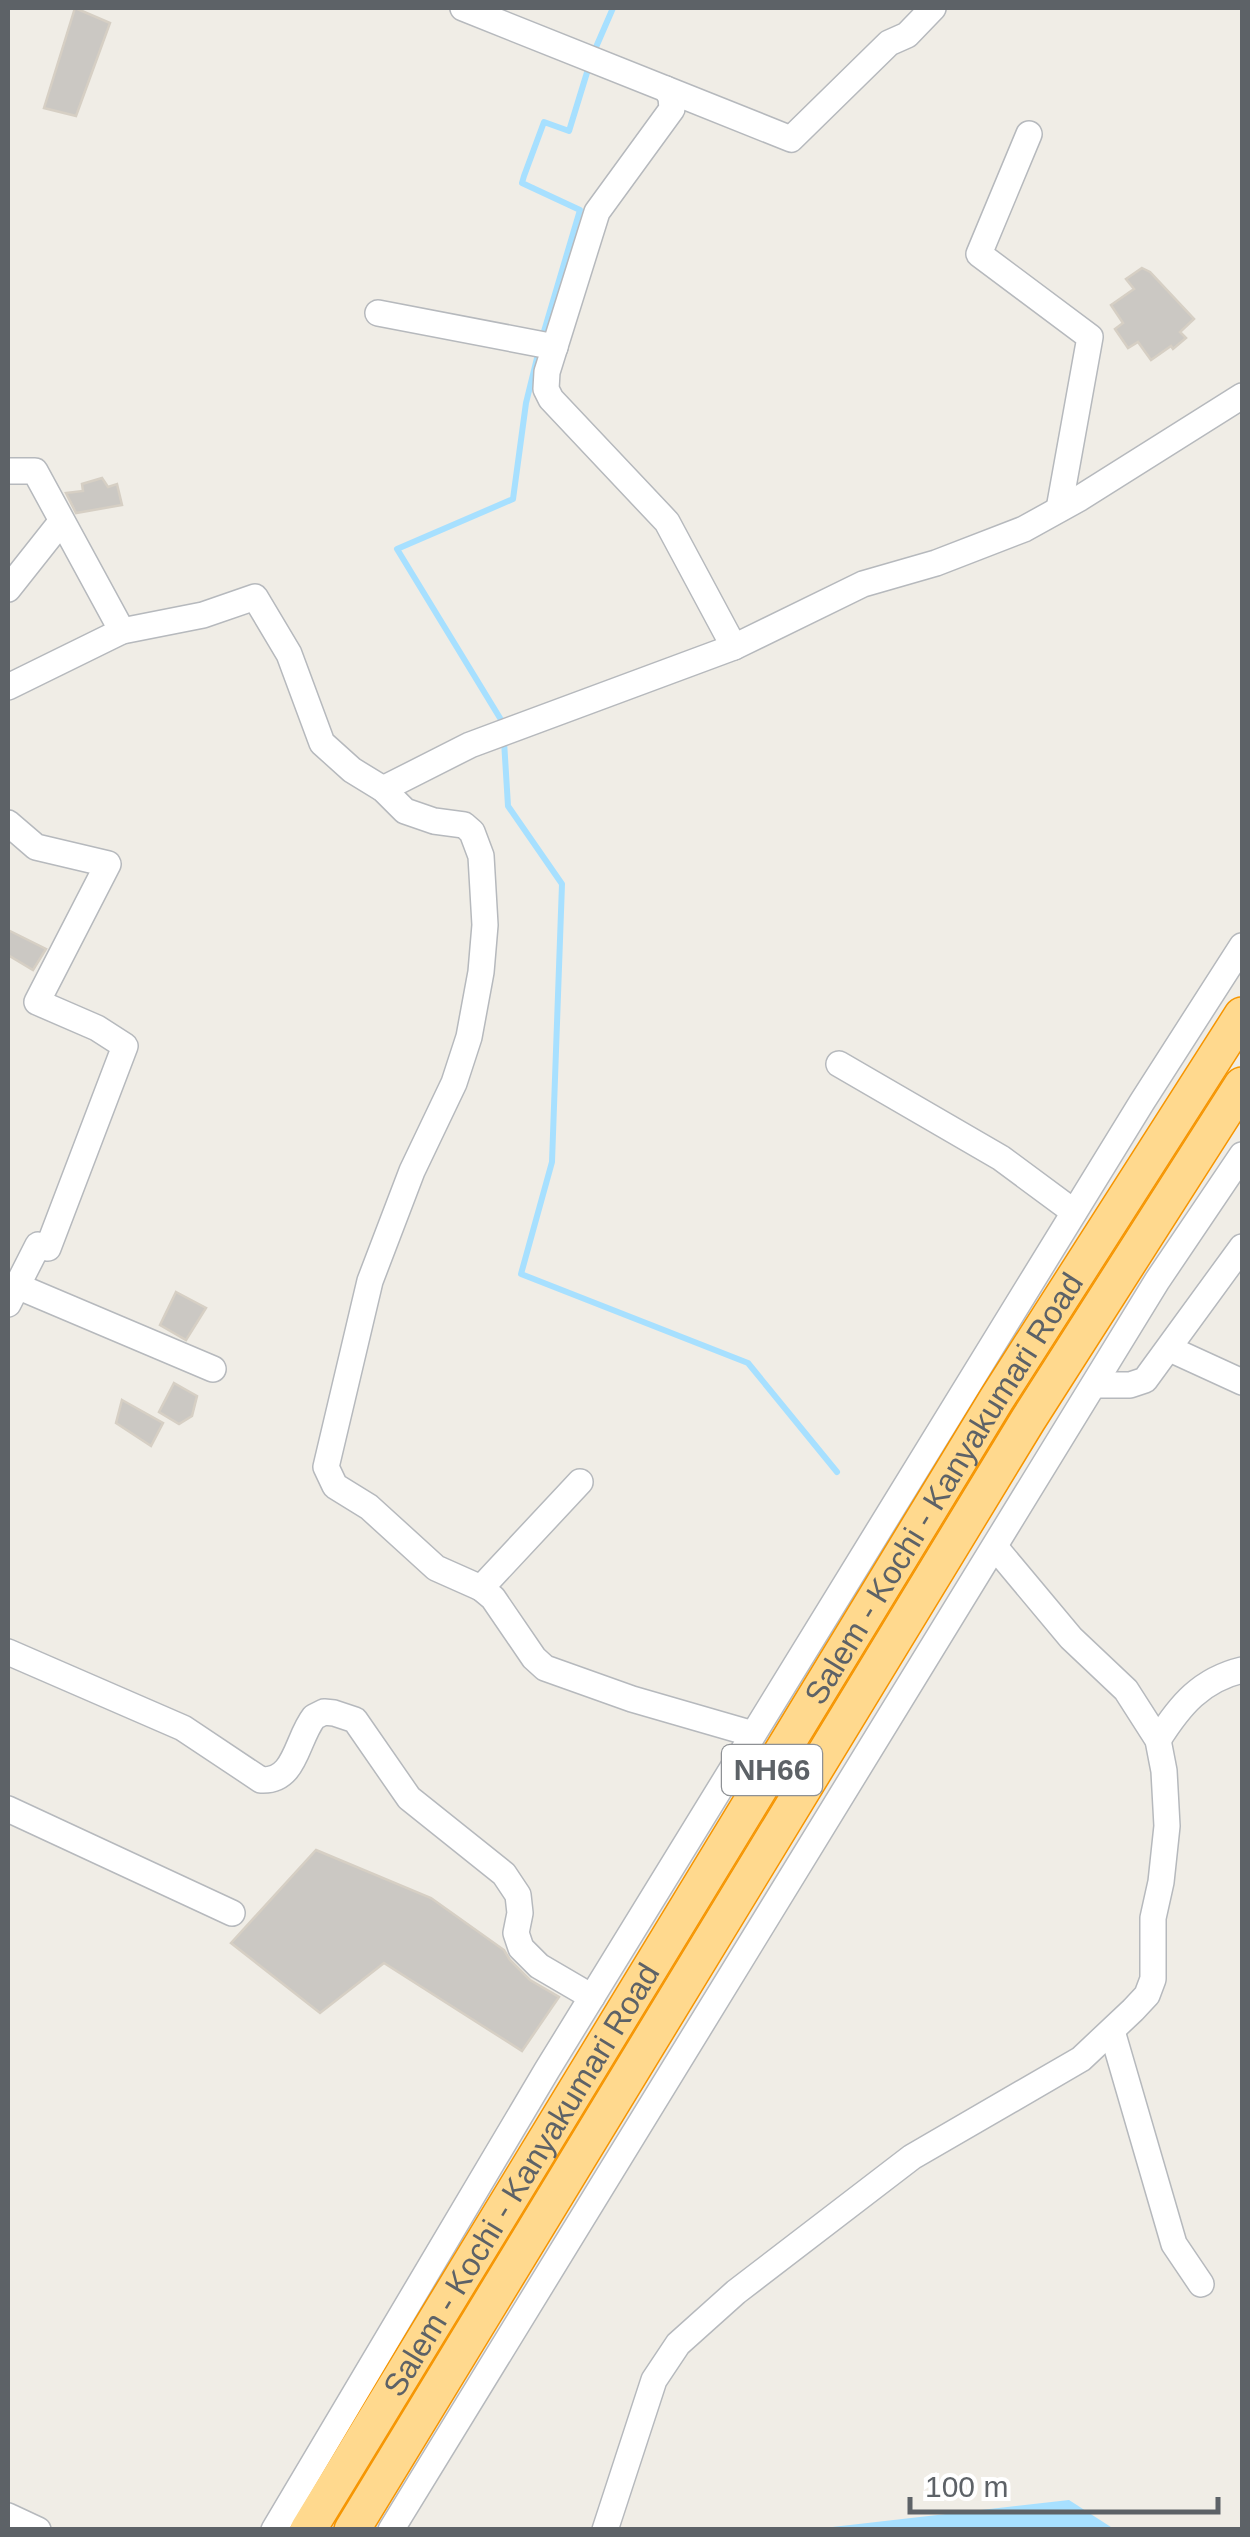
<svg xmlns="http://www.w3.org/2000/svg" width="1250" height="2537" font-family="Arial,sans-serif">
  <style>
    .water { fill: #a7e0ff }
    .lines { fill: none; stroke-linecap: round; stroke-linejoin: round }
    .stream { stroke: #a7e0ff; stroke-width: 6 }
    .building { fill: #cbc8c3; stroke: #d6cfc4; stroke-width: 2.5 }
    .minor-casing { stroke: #b6b9bd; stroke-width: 28 }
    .highway-casing { stroke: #f69500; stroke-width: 38 }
    .minor { stroke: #fff; stroke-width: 25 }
    .highway { stroke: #ffd98e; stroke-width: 35 }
    .labels { text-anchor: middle; stroke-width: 10; stroke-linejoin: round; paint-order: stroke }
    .shield { fill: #fff; stroke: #8e9195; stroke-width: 2.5 }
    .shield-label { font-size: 30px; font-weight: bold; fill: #5d6267 }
    .street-label { font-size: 32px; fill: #5d6267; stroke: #fff }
  </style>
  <rect width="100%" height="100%" fill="#f0ede6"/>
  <!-- water -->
  <path class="water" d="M 1069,2500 L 1114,2529 L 814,2529 L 815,2529 Z"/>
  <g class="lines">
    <!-- stream -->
    <g class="stream">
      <path d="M 593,54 L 613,8"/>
      <path d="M 542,338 L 580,210 L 522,183 L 524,176 L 544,122 L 569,131 L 589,66"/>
      <path d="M 503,723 L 397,549 L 513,499 L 526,403 L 539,350"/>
      <path d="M 504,741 L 508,806 L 562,884 L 552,1162 L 521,1274 L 748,1363 L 837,1472"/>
    </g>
  </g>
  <!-- building -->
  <g class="building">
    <path d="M 75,8 L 110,23 L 76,116 L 44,108 Z"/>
    <path d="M 1142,268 L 1150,272 L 1194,319 L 1180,332 L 1186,338 L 1173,349 L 1171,346 L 1151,360 L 1138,342 L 1128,348 L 1115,329 L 1123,323 L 1111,305 L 1134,289 L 1126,279 Z"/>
    <path d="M 102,478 L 108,487 L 117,484 L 122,505 L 76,513 L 66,493 L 83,491 L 82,484 Z"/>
    <path d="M 8,930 L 46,949 L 33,970 L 8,955 Z"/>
    <path d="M 176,1292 L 206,1308 L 186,1340 L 160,1325 Z"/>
    <path d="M 174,1383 L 197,1396 L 192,1416 L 179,1424 L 159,1412 Z"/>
    <path d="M 122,1400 L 163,1423 L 151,1446 L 116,1423 Z"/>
    <path d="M 316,1850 L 431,1898 L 504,1950 L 510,1960 L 530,1980 L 559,1997 L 522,2051 L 384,1963 L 320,2013 L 231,1943 Z"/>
  </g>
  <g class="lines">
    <!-- minor casing -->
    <g class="minor-casing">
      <g id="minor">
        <path d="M 463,8 L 666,89 L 671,97 L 672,109 L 597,212 L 547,372 L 546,389 L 551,399 L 667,522 L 734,647"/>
        <path d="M 666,89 L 791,139 L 889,43 L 907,35 L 933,8"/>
        <path d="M 1029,134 L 979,254 L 1090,337 L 1059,509"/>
        <path d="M 378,313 L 555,347"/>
        <path d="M 8,471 L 35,471 L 122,631"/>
        <path d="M 8,589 L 61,522"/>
        <path d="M 8,687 L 122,631 L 203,615 L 255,597 L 289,654 L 322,743 L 352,770 L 383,789 L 405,811 L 434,821 L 464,825 L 472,832 L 481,856 L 485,925 L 481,972 L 469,1037 L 454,1083 L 412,1171 L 370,1281 L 326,1467 L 335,1486 L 369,1507 L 436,1568 L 481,1588 L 493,1598 L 534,1658 L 545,1668 L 632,1699 L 753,1734"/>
        <path d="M 383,789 L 470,745 L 734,647 L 863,584 L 936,563 L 1024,529 L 1080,498 L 1242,396"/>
        <path d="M 8,823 L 36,847 L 108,864 L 37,1002 L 97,1028 L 125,1046 L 48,1248 L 38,1245 L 8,1304"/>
        <path d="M 839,1064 L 1001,1158 L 1074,1212"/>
        <path d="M 17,1286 L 213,1369"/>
        <path d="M 1170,1349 L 1242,1382"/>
        <path d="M 1094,1385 L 1130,1385 L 1145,1380 L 1242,1247"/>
        <path d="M 481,1588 L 580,1482"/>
        <path d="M 8,1652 L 183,1728 L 261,1780 C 296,1782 296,1740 314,1717 L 324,1712 L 334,1713 L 355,1720 L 409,1798 L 504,1874 L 518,1895 L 520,1913 L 516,1933 L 521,1948 L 539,1966 L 592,1997"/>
        <path d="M 1158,1740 C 1180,1705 1201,1680 1242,1670"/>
        <path d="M 8,1809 L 232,1913"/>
        <path d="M 1112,2031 L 1174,2244 L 1201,2284"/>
        <path d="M 8,2516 L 38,2530"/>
        <path d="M 274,2530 L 547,2070 L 1142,1102 L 1242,946"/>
        <path d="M 391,2530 L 1157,1281 L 1242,1155"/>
        <path d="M 605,2530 L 654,2380 L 678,2344 L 736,2292 L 912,2157 L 1081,2059 L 1133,2010 L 1147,1995 L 1153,1979 L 1153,1918 L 1161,1882 L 1167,1826 L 1164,1771 L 1158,1740 L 1126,1690 L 1071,1638 L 995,1547"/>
      </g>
    </g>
    <!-- highway casing -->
    <g class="highway-casing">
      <g id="highway">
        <path id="s1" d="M 308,2530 L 996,1400 L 1242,1015"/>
        <path d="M 352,2530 L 1028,1420 L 1242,1085"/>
      </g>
    </g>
    <!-- minor -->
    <use href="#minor" class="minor"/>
    <!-- highway -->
    <use href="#highway" class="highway"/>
  </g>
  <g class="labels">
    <!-- shield labels -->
    <rect class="shield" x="722" y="1745" width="100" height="50" rx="8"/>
    <g class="shield-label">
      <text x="772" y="1780">NH66</text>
    </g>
    <!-- street labels -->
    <g class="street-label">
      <text dy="11" stroke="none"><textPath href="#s1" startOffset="1220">Salem - Kochi - Kanyakumari Road</textPath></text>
      <text dy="11" stroke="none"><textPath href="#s1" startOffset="410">Salem - Kochi - Kanyakumari Road</textPath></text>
    </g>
  </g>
  <!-- border -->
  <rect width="1250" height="2537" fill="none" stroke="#5d6267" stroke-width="20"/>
  <!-- scale -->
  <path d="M910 2497v15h308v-15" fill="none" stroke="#5d6267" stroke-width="5"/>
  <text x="925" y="2497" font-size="30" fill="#5d6267" stroke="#ffffff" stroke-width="8" paint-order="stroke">100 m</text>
</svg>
